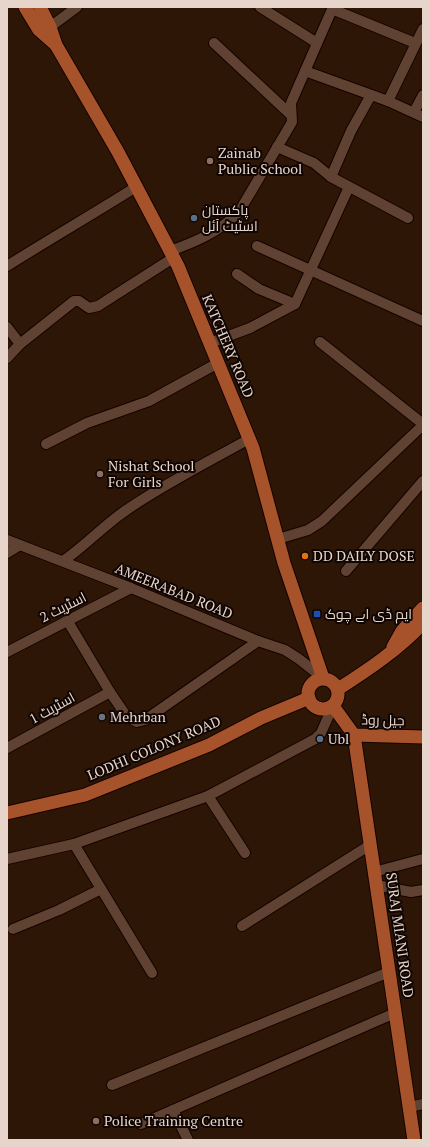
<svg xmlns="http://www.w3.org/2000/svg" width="430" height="1147" font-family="'PT Serif',Cairo,serif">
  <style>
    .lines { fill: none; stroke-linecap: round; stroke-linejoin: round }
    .minor-casing { stroke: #150200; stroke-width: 12 }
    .major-casing { stroke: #150200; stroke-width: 15 }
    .minor { stroke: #5f4231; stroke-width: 10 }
    .major { stroke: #a6522a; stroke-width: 13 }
    .education-dot { fill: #8d6e63; stroke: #0f0502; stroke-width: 1.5 }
    .service-dot { fill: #5c6f8a; stroke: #0f0502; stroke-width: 1.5 }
    .food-dot { fill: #e8710a; stroke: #0f0502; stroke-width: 1.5 }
    .transit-dot { fill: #1a4fb4; stroke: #0f0502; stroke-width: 1.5 }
    .worship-dot { fill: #6b7280; stroke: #0f0502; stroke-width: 1.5 }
    .labels { text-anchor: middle; stroke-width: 4; stroke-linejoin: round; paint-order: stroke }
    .poi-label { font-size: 14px; fill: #e7d5cb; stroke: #0f0502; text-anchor: start }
    .street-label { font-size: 14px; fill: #e7d5cb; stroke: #0f0502 }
  </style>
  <rect width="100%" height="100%" fill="#2e1606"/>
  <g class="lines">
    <!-- minor casing -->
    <g class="minor-casing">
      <g id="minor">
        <path d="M 260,7 L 317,43"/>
        <path d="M 332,9 L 415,43"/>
        <path d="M 50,27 L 77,7"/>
        <path d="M 214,43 L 290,114"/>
        <path d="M 305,71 L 388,101 L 423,117"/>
        <path d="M 388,101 L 423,29"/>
        <path d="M 414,112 L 423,95"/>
        <path d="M 277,147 L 314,163 L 331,177 L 408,218"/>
        <path d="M 331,177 L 351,131 L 371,95"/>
        <path d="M 257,246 L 423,321"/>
        <path d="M 170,251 C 195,242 219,232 239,212 L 292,122 L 291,103 L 333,7"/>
        <path d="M 7,266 C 50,239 93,214 136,187"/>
        <path d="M 237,274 L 259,289 L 295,304"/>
        <path d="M 7,327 L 20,344"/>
        <path d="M 320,342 L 423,424"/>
        <path d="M 210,343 L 250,328 L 295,304 L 349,187"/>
        <path d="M 7,358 L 20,344 L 74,301 L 79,301 L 89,308 L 98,306 L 173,258"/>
        <path d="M 46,444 L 87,423 L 149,401 L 218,363"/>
        <path d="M 278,539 L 308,530 L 322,521 L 423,425"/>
        <path d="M 7,540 L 131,588 L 258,641 L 285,650 L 299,659 L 323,678"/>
        <path d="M 7,553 L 20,545"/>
        <path d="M 63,561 C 85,546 103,526 125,511 C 164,484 208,462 249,439"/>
        <path d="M 346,571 L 423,481"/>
        <path d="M 67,620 L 110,692 L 127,717 L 137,722 L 145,720 L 258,641"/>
        <path d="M 7,652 L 131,588"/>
        <path d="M 7,748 L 110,692"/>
        <path d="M 208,796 L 245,853"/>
        <path d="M 74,844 L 152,973"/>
        <path d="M 7,859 L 74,844 L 208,796 L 315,739 L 321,733 L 333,706"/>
        <path d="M 374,872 L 423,859"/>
        <path d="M 376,885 L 411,892 L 423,890"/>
        <path d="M 242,926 L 370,845"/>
        <path d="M 13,929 L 59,910 L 101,889"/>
        <path d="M 112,1085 L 389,972"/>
        <path d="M 409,1107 L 423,1104"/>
        <path d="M 173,1110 L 188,1140"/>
        <path d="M 141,1124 L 395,1013"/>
      </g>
    </g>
    <!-- major casing -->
    <g class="major-casing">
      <g id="major">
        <path d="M 25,7 L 39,30 L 56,45"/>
        <path d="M 40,7 L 50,27 L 56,45 L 118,152 L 178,266 L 253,448 L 284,563 L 323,678"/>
        <path d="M 393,647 L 402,631 L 423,608"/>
        <circle cx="323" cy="694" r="15"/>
        <path d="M 338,689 C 368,670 399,649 423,623"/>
        <path d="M 333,706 L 354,735 L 423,737"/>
        <path d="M 354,735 L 414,1140"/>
        <path d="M 7,813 L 85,795 L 209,745 L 261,718 L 309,698"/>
      </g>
    </g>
    <!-- minor -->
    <use href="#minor" class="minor"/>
    <!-- major -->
    <use href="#major" class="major"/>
  </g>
  <!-- markers -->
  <g class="education-dot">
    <circle cx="210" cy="161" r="4"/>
    <circle cx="100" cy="474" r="4"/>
    <circle cx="96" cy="1121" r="4"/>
  </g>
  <g class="service-dot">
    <circle cx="194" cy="218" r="4"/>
    <circle cx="320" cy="739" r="4"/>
  </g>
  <circle class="food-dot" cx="305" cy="556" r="4"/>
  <rect class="transit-dot" x="313" y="610" width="8" height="8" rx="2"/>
  <circle class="worship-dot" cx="102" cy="717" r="4"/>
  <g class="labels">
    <!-- poi labels -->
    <g class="poi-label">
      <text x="218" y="158">Zainab<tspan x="218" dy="16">Public School</tspan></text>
      <text x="202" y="215">پاکستان<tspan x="202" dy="16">اسٹیٹ آئل</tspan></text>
      <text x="108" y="471">Nishat School<tspan x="108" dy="16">For Girls</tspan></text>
      <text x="313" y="561">DD DAILY DOSE</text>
      <text x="325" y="619">ایم ڈی اے چوک</text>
      <text x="110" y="722">Mehrban</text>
      <text x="328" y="744">Ubl</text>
      <text x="104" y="1126">Police Training Centre</text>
    </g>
    <!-- street labels -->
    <g class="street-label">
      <text transform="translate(228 346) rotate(67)" y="5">KATCHERY ROAD</text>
      <text transform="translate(174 591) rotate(22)" y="5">AMEERABAD ROAD</text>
      <text transform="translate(63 607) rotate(-27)" y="5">اسٹریٹ 2</text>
      <text transform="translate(52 708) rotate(-29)" y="5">اسٹریٹ 1</text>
      <text transform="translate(383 720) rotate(1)" y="5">جیل روڈ</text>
      <text transform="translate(154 748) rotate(-23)" y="5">LODHI COLONY ROAD</text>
      <text transform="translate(400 935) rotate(82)" y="5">SURAJ MIANI ROAD</text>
    </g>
  </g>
  <!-- border -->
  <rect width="430" height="1147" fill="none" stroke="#e7d5cb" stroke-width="16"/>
</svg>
